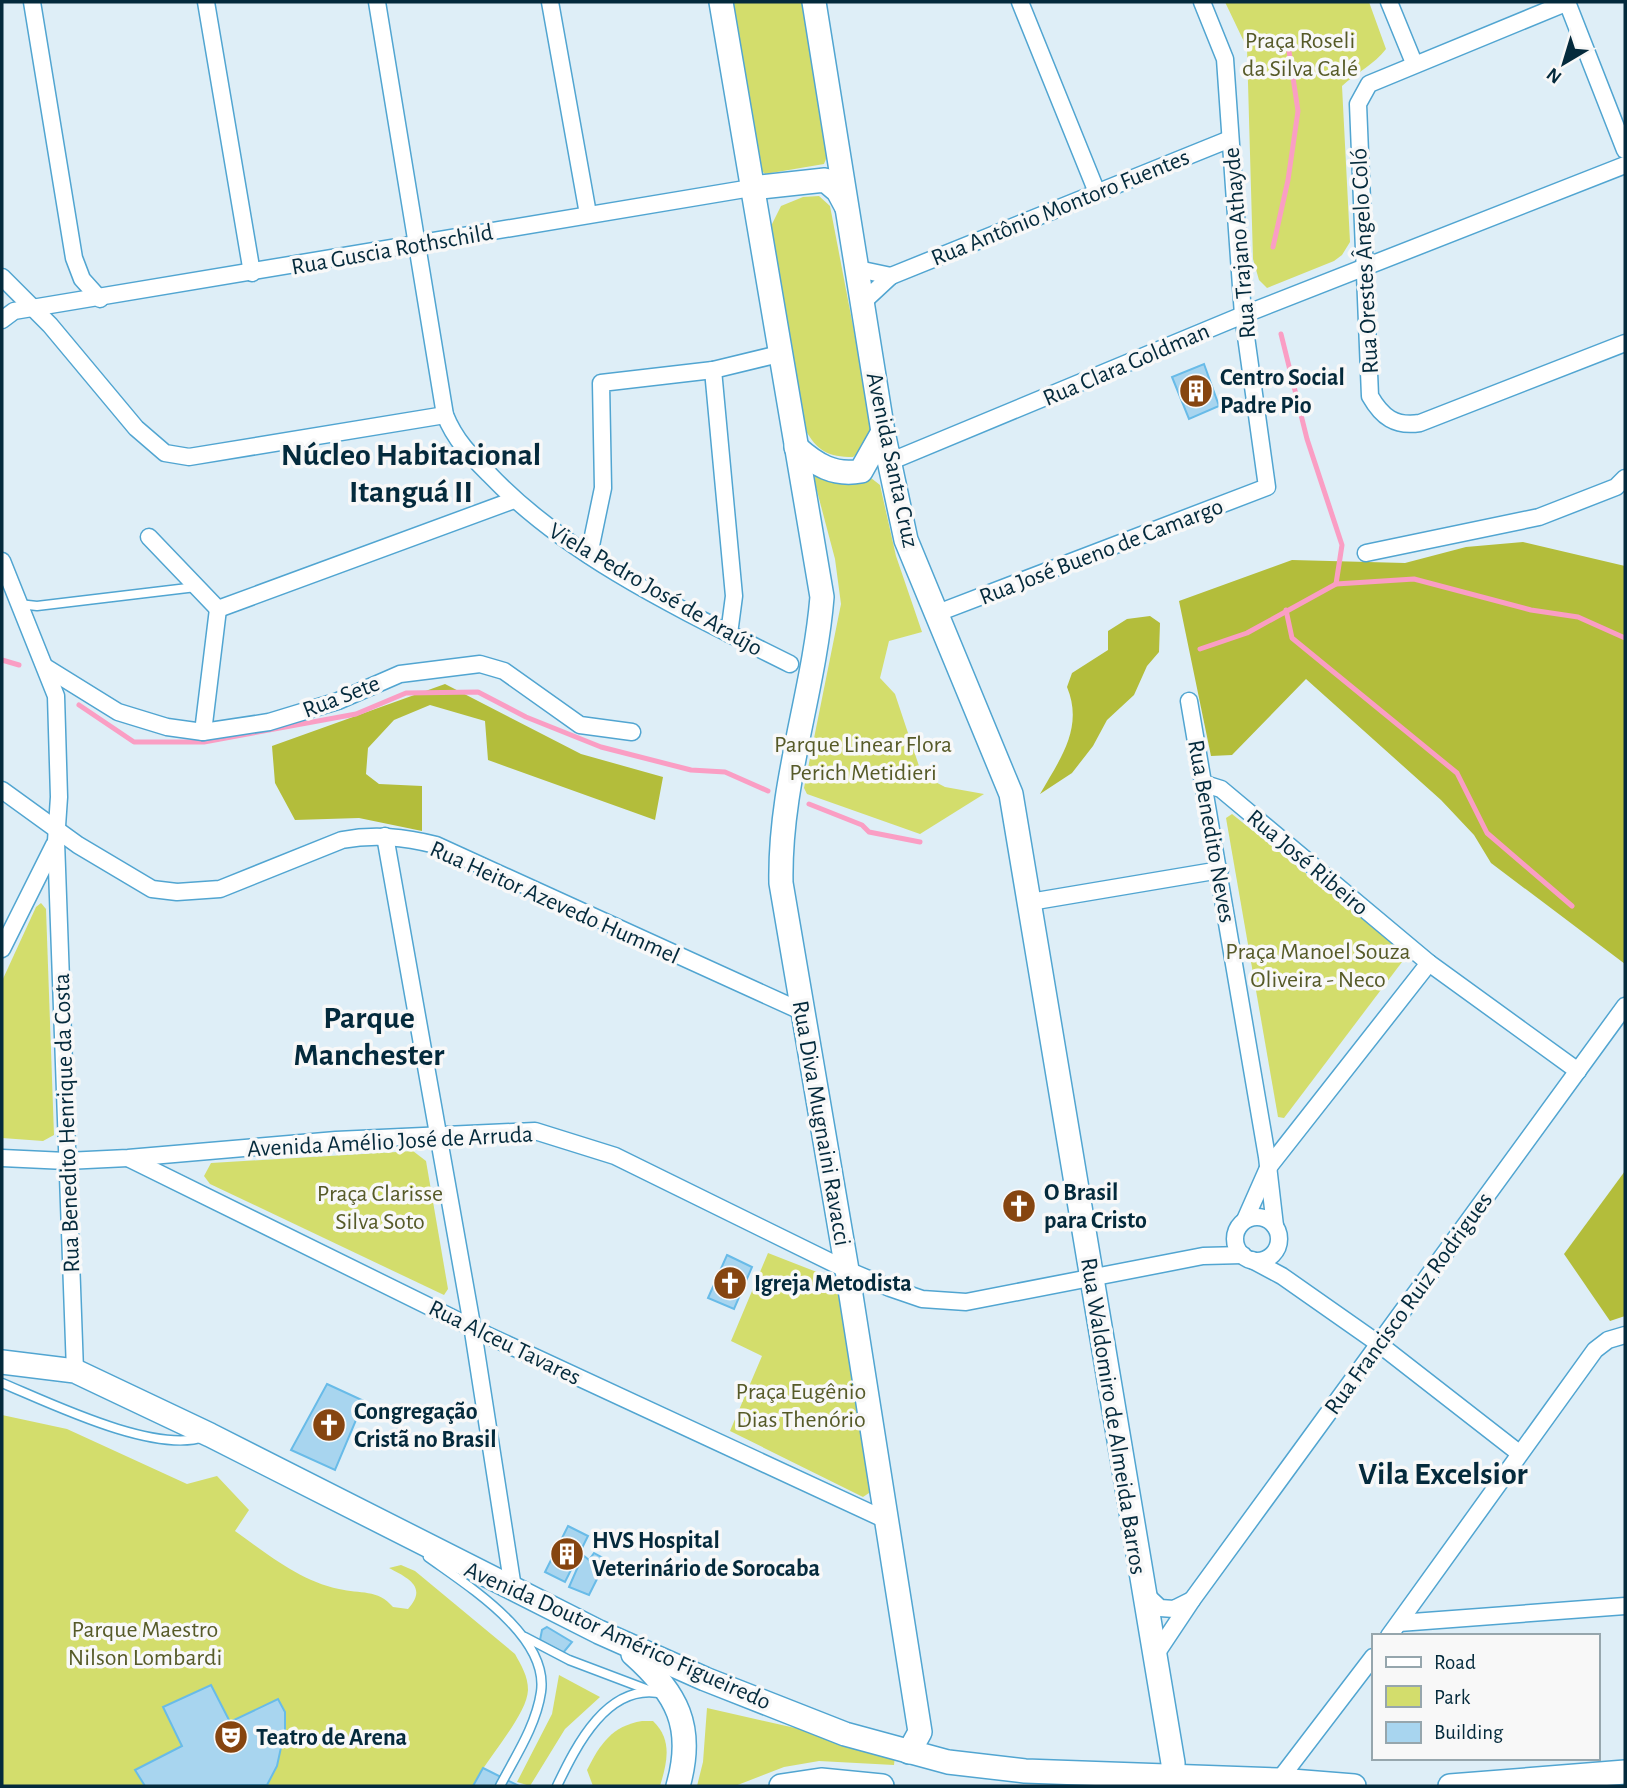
<svg xmlns="http://www.w3.org/2000/svg" width="1627" height="1788" font-family="'Alegreya Sans',sans-serif">
  <style>
    .green { fill: #d3dd6c }
    .forest { fill: #b3bd3b }
    .lines { fill: none; stroke-linecap: round; stroke-linejoin: round }
    .stream { stroke: #fa9ec4; stroke-width: 5 }
    .building { fill: #a8d5ef; stroke: #68bbe8; stroke-width: 2 }
    .service-casing { stroke: #51a5d1; stroke-width: 11 }
    .minor-casing { stroke: #51a5d1; stroke-width: 19 }
    .secondary-casing { stroke: #51a5d1; stroke-width: 26 }
    .service { stroke: #fff; stroke-width: 8 }
    .minor { stroke: #fff; stroke-width: 16 }
    .secondary { stroke: #fff; stroke-width: 23 }
    .labels { text-anchor: middle; stroke-width: 7; stroke-linejoin: round; paint-order: stroke }
    .park-label { font-size: 24px; fill: #565a28; stroke: #f8f8f8 }
    .street-label { font-size: 24px; fill: #042a3c; stroke: #f8f8f8 }
    .poi-label { font-size: 24px; font-weight: bold; fill: #042a3c; stroke: #f8f8f8; text-anchor: start }
    .district-label { font-size: 32px; font-weight: bold; fill: #042a3c; stroke: #f8f8f8 }
  </style>
  <rect width="100%" height="100%" fill="#deeef7"/>
  <!-- green -->
  <g class="green">
    <path d="M 733,2 L 804,2 L 828,154 L 824,164 L 765,174 L 760,169 Z"/>
    <path d="M 1225,2 L 1369,2 L 1386,49 C 1375,64 1356,73 1342,86 L 1350,242 L 1342,255 L 1334,261 L 1267,288 L 1259,280 L 1253,259 L 1247,48 Z"/>
    <path d="M 819,196 L 830,206 L 871,420 L 869,444 L 853,457 C 828,457 817,451 805,429 L 770,228 L 781,206 L 803,197 Z"/>
    <path d="M 812,472 L 853,484 L 871,478 L 880,485 L 896,556 L 922,632 L 889,641 L 880,678 L 895,694 L 922,775 L 945,787 L 984,794 L 920,834 L 807,794 L 804,788 L 841,604 L 835,559 Z"/>
    <path d="M 1232,814 L 1399,948 L 1403,955 L 1402,962 L 1284,1118 L 1278,1117 L 1226,818 Z"/>
    <path d="M 41,903 L 46,909 L 54,1135 L 43,1141 L 2,1138 L 2,981 L 36,907 Z"/>
    <path d="M 413,1151 L 426,1161 L 448,1289 L 444,1295 L 210,1184 L 204,1176 L 211,1163 Z"/>
    <path d="M 768,1253 L 827,1276 L 839,1290 L 870,1480 L 869,1493 L 863,1497 L 730,1431 L 762,1356 L 731,1341 Z"/>
    <path d="M 2,1415 L 67,1429 L 187,1484 L 217,1476 L 249,1510 L 235,1531 C 266,1553 300,1581 339,1589 C 360,1594 378,1589 393,1607 L 408,1609 C 428,1587 408,1578 389,1568 L 401,1565 L 415,1571 L 515,1654 C 521,1665 528,1676 528,1690 C 527,1716 485,1760 473,1786 L 2,1786 Z"/>
    <path d="M 559,1675 L 600,1697 L 565,1729 L 530,1786 L 517,1782 L 552,1714 Z"/>
    <path d="M 707,1708 L 804,1730 L 895,1756 L 894,1765 L 819,1761 L 784,1767 L 735,1786 L 697,1786 L 703,1762 Z"/>
    <path d="M 642,1721 L 653,1721 C 673,1740 667,1763 660,1786 L 593,1786 L 587,1770 C 600,1744 612,1726 642,1721 Z"/>
  </g>
  <!-- forest -->
  <g class="forest">
    <path d="M 1523,542 L 1625,566 L 1625,964 L 1491,863 L 1474,835 L 1441,800 L 1306,679 L 1232,755 L 1211,756 L 1179,601 L 1292,560 L 1405,563 L 1466,547 Z"/>
    <path d="M 1150,616 L 1160,623 L 1159,652 L 1147,666 L 1134,695 L 1107,720 L 1093,746 L 1072,773 L 1040,794 C 1060,759 1084,728 1067,687 L 1072,673 L 1108,650 L 1108,631 L 1127,619 Z"/>
    <path d="M 445,684 L 581,754 L 663,777 L 655,820 L 488,760 L 485,721 L 430,705 L 394,720 L 368,748 L 366,774 L 379,784 L 422,786 L 422,831 L 359,818 L 295,820 L 275,783 L 272,746 Z"/>
    <path d="M 1625,1171 L 1625,1316 L 1610,1321 L 1564,1254 Z"/>
  </g>
  <g class="lines">
    <!-- stream -->
    <g class="stream">
      <path d="M 1273,247 L 1288,180 L 1298,111 L 1289,51"/>
      <path d="M 1281,334 L 1307,439 L 1342,545 L 1336,584"/>
      <path d="M 1286,610 L 1292,638 L 1457,773 L 1487,833 L 1572,906"/>
      <path d="M 1200,649 L 1247,633 L 1336,584 L 1414,579 L 1531,610 L 1578,617 L 1625,638"/>
      <path d="M 2,660 L 19,665"/>
      <path d="M 79,705 L 134,742 L 204,742 L 356,714 L 406,693 L 478,692 L 526,717 L 601,747 L 691,770 L 725,772 L 768,791"/>
      <path d="M 809,804 L 862,825 L 869,832 L 920,842"/>
    </g>
  </g>
  <!-- building -->
  <g class="building">
    <path d="M 1204,364 L 1219,406 L 1189,419 L 1172,377 Z"/>
    <path d="M 1029,1194 L 1032,1214 L 1010,1218 L 1006,1198 Z"/>
    <path d="M 727,1255 L 752,1267 L 734,1309 L 708,1298 Z"/>
    <path d="M 327,1384 L 364,1401 L 335,1470 L 291,1450 Z"/>
    <path d="M 568,1526 L 588,1536 L 565,1582 L 545,1572 Z"/>
    <path d="M 594,1553 L 603,1558 L 600,1565 L 603,1567 L 589,1595 L 569,1587 L 583,1555 L 589,1560 Z"/>
    <path d="M 547,1627 L 572,1642 L 563,1653 L 540,1640 L 542,1630 Z"/>
    <path d="M 211,1685 L 230,1722 L 278,1699 L 285,1712 L 285,1729 L 277,1766 L 267,1785 L 145,1786 L 135,1770 L 182,1746 L 163,1707 Z"/>
    <path d="M 483,1768 L 519,1786 L 473,1786 Z"/>
  </g>
  <g class="lines">
    <!-- service casing -->
    <g class="service-casing">
      <g id="service">
        <path d="M 19,604 L 37,606 L 196,587"/>
        <path d="M 2,1383 C 50,1403 154,1454 204,1437"/>
        <path d="M 428,1557 C 468,1586 549,1636 541,1692 C 536,1726 515,1757 500,1786"/>
        <path d="M 525,1637 L 569,1660 L 651,1691"/>
        <path d="M 557,1786 C 576,1746 608,1681 663,1694"/>
      </g>
    </g>
    <!-- minor casing -->
    <g class="minor-casing">
      <g id="minor">
        <path d="M 32,2 L 74,258 L 82,279 L 100,299"/>
        <path d="M 206,2 L 252,273"/>
        <path d="M 377,2 L 445,415 C 455,440 470,455 489,474 C 570,559 686,612 790,664"/>
        <path d="M 550,2 L 588,214"/>
        <path d="M 1020,2 L 1096,190"/>
        <path d="M 1389,2 L 1414,63"/>
        <path d="M 1567,2 L 1625,150"/>
        <path d="M 1568,2 L 1369,84 L 1358,104 L 1370,396 C 1382,417 1395,427 1420,423 L 1625,343"/>
        <path d="M 858,269 L 891,276 L 863,302"/>
        <path d="M 891,276 L 1230,139"/>
        <path d="M 2,277 L 50,325 L 136,428 L 165,453 L 189,457 L 445,415"/>
        <path d="M 2,320 L 14,311 L 751,188"/>
        <path d="M 713,370 L 734,596 L 729,634"/>
        <path d="M 889,462 L 1243,315 L 1625,165"/>
        <path d="M 149,537 L 218,609"/>
        <path d="M 1366,553 L 1539,517 L 1616,487 L 1625,478"/>
        <path d="M 589,555 L 603,488 L 601,383 L 713,370 L 779,354"/>
        <path d="M 2,561 L 56,696 L 59,797 L 56,841 L 75,1371"/>
        <path d="M 218,609 L 514,500"/>
        <path d="M 935,614 L 1267,487 L 1243,315 L 1225,59 L 1202,2"/>
        <path d="M 47,668 L 118,712 L 167,727 L 203,732 L 269,722 L 338,701 L 400,674 L 480,664 L 504,671 L 580,725 L 632,732"/>
        <path d="M 1189,701 L 1267,1157 L 1275,1226"/>
        <path d="M 203,732 L 218,609"/>
        <path d="M 1205,784 L 1221,789 L 1429,963 L 1578,1071"/>
        <path d="M 2,790 L 78,845 L 152,889 L 177,892 L 220,889 L 342,840 C 375,834 404,837 436,845 L 803,1012"/>
        <path d="M 385,836 L 472,1325 L 513,1588"/>
        <path d="M 1030,902 L 1220,870"/>
        <path d="M 2,949 L 54,845"/>
        <path d="M 2,1158 L 66,1161 L 128,1158 L 336,1140 L 535,1131 L 615,1156 L 847,1270 L 890,1288 L 922,1299 L 966,1302 L 1203,1256 L 1243,1255"/>
        <path d="M 130,1159 L 487,1335 L 886,1520"/>
        <circle cx="1257" cy="1239" r="22"/>
        <path d="M 1245,1220 L 1268,1168 L 1429,963"/>
        <path d="M 1252,1260 L 1282,1276 L 1379,1344 L 1519,1453"/>
        <path d="M 1143,1592 L 1160,1608 L 1174,1609 L 1192,1600"/>
        <path d="M 1399,1623 L 1625,1606"/>
        <path d="M 1389,1636 L 1595,1350 L 1608,1340 L 1625,1335"/>
        <path d="M 1154,1657 L 1192,1600 L 1625,1006"/>
        <path d="M 1279,1780 L 1373,1657"/>
      </g>
    </g>
    <!-- secondary casing -->
    <g class="secondary-casing">
      <g id="secondary">
        <path d="M 721,2 L 822,597 C 814,693 779,785 781,883 L 847,1270 L 920,1732 L 909,1752"/>
        <path d="M 814,2 L 883,432 L 906,540 L 1011,794 L 1173,1763 L 1173,1777"/>
        <path d="M 751,188 L 825,180 L 838,191 L 846,206"/>
        <path d="M 796,447 C 816,465 834,476 861,471 L 883,432"/>
        <path d="M 2,1362 L 75,1371 L 210,1435 L 599,1632 L 705,1679 L 845,1734 L 948,1762 L 1025,1771 L 1279,1780 L 1354,1786"/>
        <path d="M 633,1654 C 677,1693 695,1727 678,1786"/>
        <path d="M 781,1786 L 821,1780 L 882,1786"/>
        <path d="M 1450,1786 L 1625,1772"/>
      </g>
    </g>
    <!-- service -->
    <use href="#service" class="service"/>
    <!-- minor -->
    <use href="#minor" class="minor"/>
    <!-- secondary -->
    <use href="#secondary" class="secondary"/>
  </g>
  <!-- icons -->
  <defs>
    <g id="building-disc" transform="scale(1.75)"><circle r="9.5" fill="#864510" stroke="#f8f8f8"/><path d="M-4-6H4V6H1V3H-1V6H-4ZM-2.5-4.3h1.7v1.8h-1.7ZM.8-4.3h1.7v1.8H.8ZM-2.5-1h1.7V.8h-1.7ZM.8-1h1.7V.8H.8Z" fill="#fff"/></g>
    <g id="church-disc" transform="scale(1.75)"><circle r="9.5" fill="#864510" stroke="#f8f8f8"/><path d="M-1.2-6h2.4v3.5h3.3v2.4h-3.3V6h-2.4V-.1h-3.3v-2.4h3.3Z" fill="#fff"/></g>
    <g id="theatre-disc" transform="scale(1.75)"><circle r="9.5" fill="#864510" stroke="#f8f8f8"/><path d="M-5-5.5Q0-4 5-5.5V0Q5 5 0 6Q-5 5-5 0ZM-3.3-2.5H-1v1.5H-3.3ZM1-2.5H3.3v1.5H1ZM-2.8 1Q0 5.5 2.8 1Z" fill="#fff"/></g>
  </defs>
  <g fill-rule="evenodd">
    <use href="#building-disc" x="1196" y="391"/>
    <use href="#church-disc" x="1019" y="1206"/>
    <use href="#church-disc" x="730" y="1283"/>
    <use href="#church-disc" x="329" y="1425"/>
    <use href="#building-disc" x="567" y="1554"/>
    <use href="#theatre-disc" x="231" y="1737"/>
  </g>
  <g class="labels">
    <!-- park labels -->
    <g class="park-label">
      <text x="1300" y="48">Praça Roseli<tspan x="1300" dy="28">da Silva Calé</tspan></text>
      <text x="863" y="752">Parque Linear Flora<tspan x="863" dy="28">Perich Metidieri</tspan></text>
      <text x="1318" y="959">Praça Manoel Souza<tspan x="1318" dy="28">Oliveira - Neco</tspan></text>
      <text x="380" y="1201">Praça Clarisse<tspan x="380" dy="28">Silva Soto</tspan></text>
      <text x="801" y="1399">Praça Eugênio<tspan x="801" dy="28">Dias Thenório</tspan></text>
      <text x="145" y="1637">Parque Maestro<tspan x="145" dy="28">Nilson Lombardi</tspan></text>
    </g>
    <!-- street labels -->
    <g class="street-label">
      <text transform="translate(1060 207) rotate(-22)" y="8">Rua Antônio Montoro Fuentes</text>
      <text transform="translate(1239 243) rotate(-95)" y="8">Rua Trajano Athayde</text>
      <text transform="translate(392 249) rotate(-10)" y="8">Rua Guscia Rothschild</text>
      <text transform="translate(1364 261) rotate(-93)" y="8">Rua Orestes Ângelo Coló</text>
      <text transform="translate(1126 364) rotate(-23)" y="8">Rua Clara Goldman</text>
      <text transform="translate(893 460) rotate(78)" y="8">Avenida Santa Cruz</text>
      <text transform="translate(1101 551) rotate(-21)" y="8">Rua José Bueno de Camargo</text>
      <text transform="translate(656 589) rotate(30)" y="8">Viela Pedro José de Araújo</text>
      <text transform="translate(341 696) rotate(-21)" y="8">Rua Sete</text>
      <text transform="translate(1212 831) rotate(80)" y="8">Rua Benedito Neves</text>
      <text transform="translate(1308 862) rotate(40)" y="8">Rua José Ribeiro</text>
      <text transform="translate(555 902) rotate(24)" y="8">Rua Heitor Azevedo Hummel</text>
      <text transform="translate(66 1123) rotate(-92)" y="8">Rua Benedito Henrique da Costa</text>
      <text transform="translate(822 1123) rotate(80)" y="8">Rua Diva Mugnaini Ravacci</text>
      <text transform="translate(390 1141) rotate(-3)" y="8">Avenida Amélio José de Arruda</text>
      <text transform="translate(1408 1303) rotate(-54)" y="8">Rua Francisco Ruiz Rodrigues</text>
      <text transform="translate(505 1342) rotate(26)" y="8">Rua Alceu Tavares</text>
      <text transform="translate(1114 1416) rotate(81)" y="8">Rua Waldomiro de Almeida Barros</text>
      <text transform="translate(618 1635) rotate(24)" y="8">Avenida Doutor Américo Figueiredo</text>
    </g>
    <!-- poi labels -->
    <g class="poi-label">
      <text x="1220" y="385">Centro Social<tspan x="1220" dy="28">Padre Pio</tspan></text>
      <text x="1044" y="1200">O Brasil<tspan x="1044" dy="28">para Cristo</tspan></text>
      <text x="754" y="1291">Igreja Metodista</text>
      <text x="354" y="1419">Congregação<tspan x="354" dy="28">Cristã no Brasil</tspan></text>
      <text x="592" y="1548">HVS Hospital<tspan x="592" dy="28">Veterinário de Sorocaba</tspan></text>
      <text x="256" y="1745">Teatro de Arena</text>
    </g>
    <!-- district labels -->
    <g class="district-label">
      <text x="411" y="465">Núcleo Habitacional<tspan x="411" dy="37">Itanguá II</tspan></text>
      <text x="369" y="1028">Parque<tspan x="369" dy="37">Manchester</tspan></text>
      <text x="1443" y="1484">Vila Excelsior</text>
    </g>
  </g>
  <!-- border -->
  <rect width="1627" height="1788" fill="none" stroke="#042a3c" stroke-width="7"/>
  <!-- legend -->
  <rect x="1372" y="1634" width="228" height="126" fill="#f8f8f8" stroke="#96a6ad" stroke-width="2"/>
  <rect x="1386" y="1657" width="35" height="10" fill="#ffffff" stroke="#96a6ad" stroke-width="2"/>
  <text x="1434" y="1669" font-size="21" fill="#042a3c">Road</text>
  <rect x="1386" y="1686" width="35" height="21" fill="#d3dd6c" stroke="#96a6ad" stroke-width="2"/>
  <text x="1434" y="1704" font-size="21" fill="#042a3c">Park</text>
  <rect x="1386" y="1722" width="35" height="21" fill="#a8d5ef" stroke="#96a6ad" stroke-width="2"/>
  <text x="1434" y="1739" font-size="21" fill="#042a3c">Building</text>
  <!-- north arrow -->
  <g transform="translate(1564 63) rotate(218)" stroke="#f8f8f8" stroke-width="5" paint-order="stroke">
  <path d="M0-5L12 26L0 18L-12 26Z" fill="#042a3c"/>
  <text y="-10" font-size="19" font-weight="bold" text-anchor="middle" fill="#042a3c">N</text>
  </g>
</svg>
